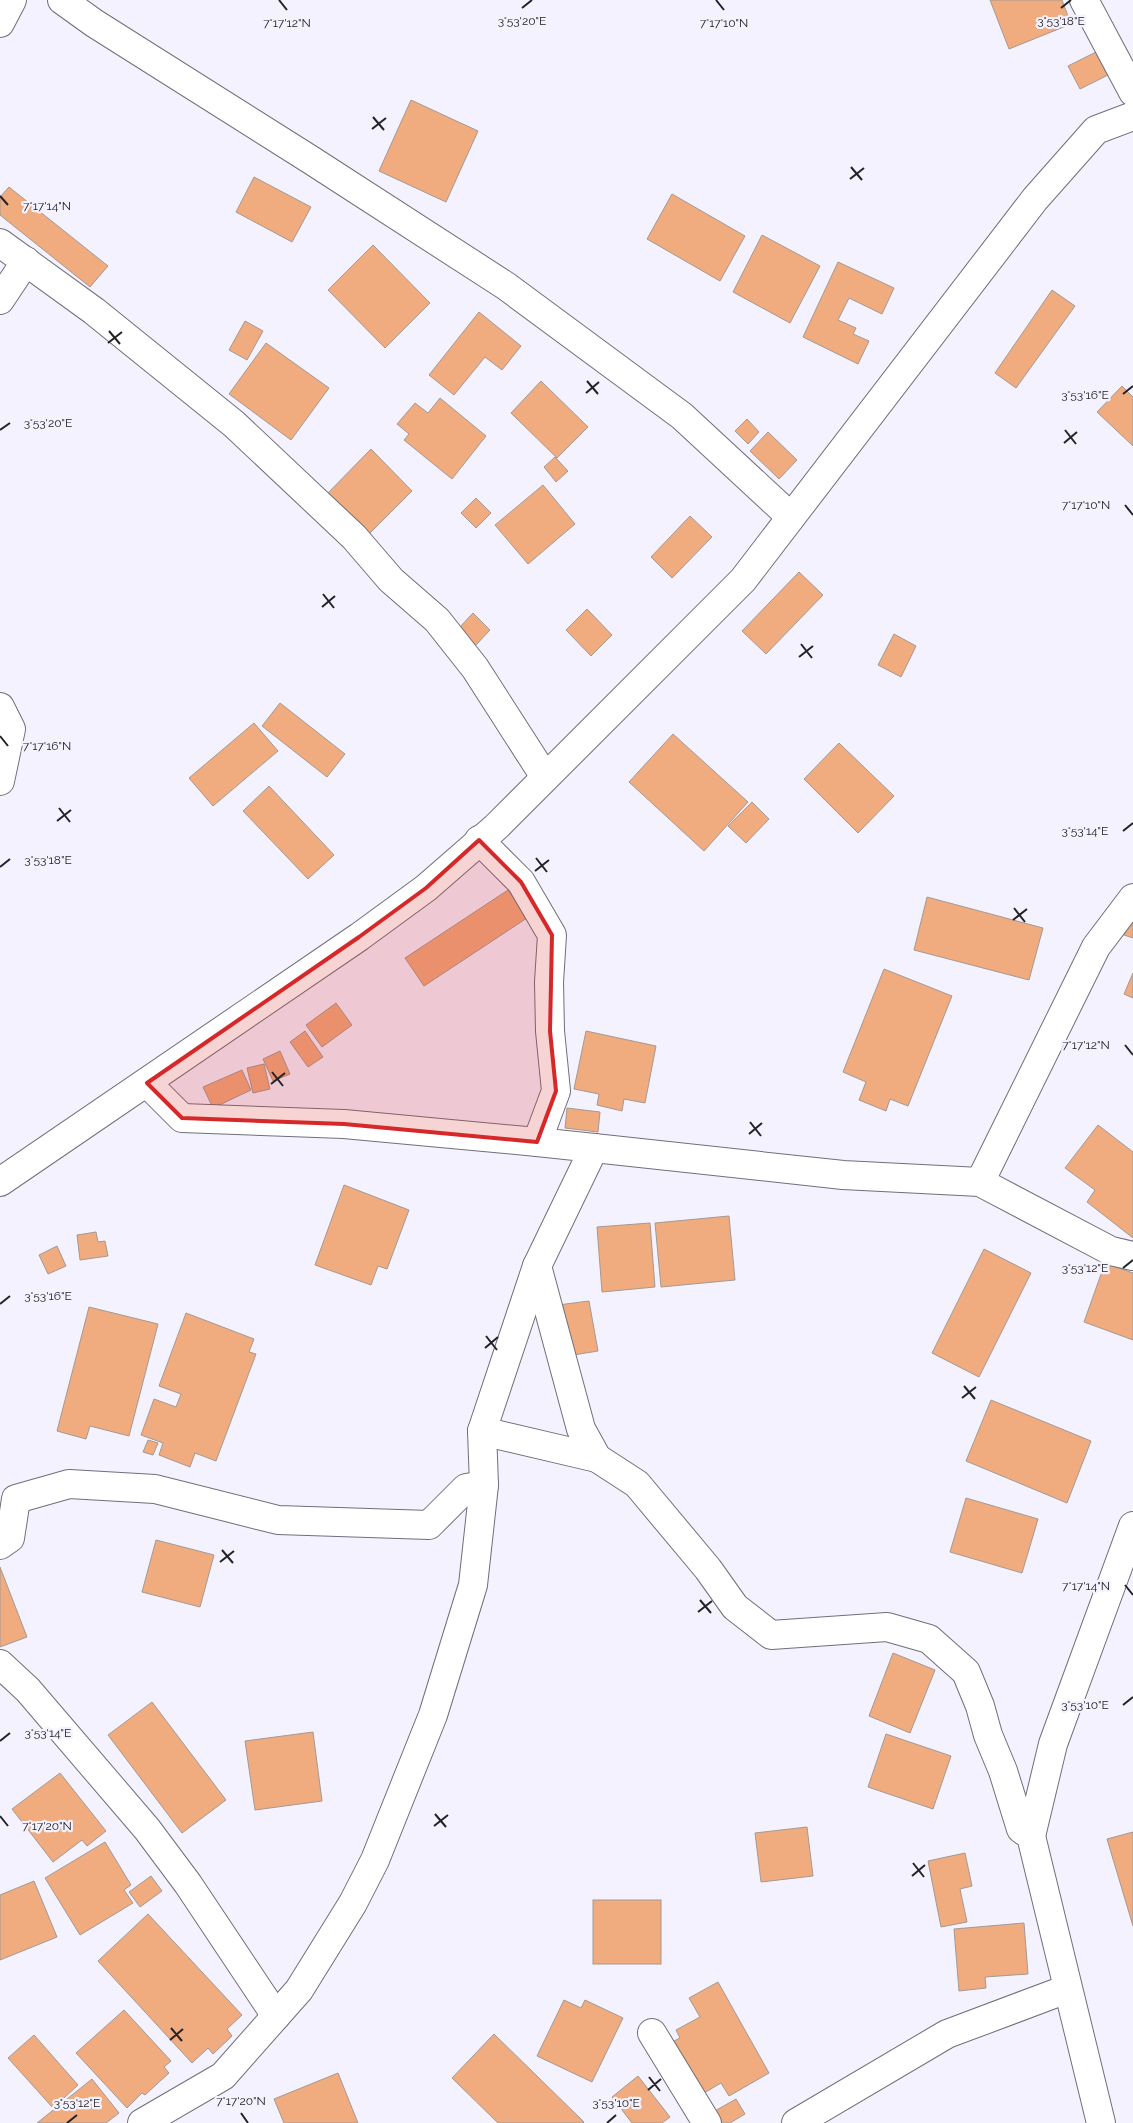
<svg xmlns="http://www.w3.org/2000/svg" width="1133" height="2123" font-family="Raleway,sans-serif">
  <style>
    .building { fill: #f0ab7e; stroke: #a49993 }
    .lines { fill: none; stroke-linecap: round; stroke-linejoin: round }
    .street-casing { stroke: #706f79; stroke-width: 30 }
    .secondary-casing { stroke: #706f79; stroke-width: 30 }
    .street { stroke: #fff; stroke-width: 28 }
    .secondary { stroke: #fff; stroke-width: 28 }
    .marked { fill: #d62828; fill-opacity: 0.2; stroke: #d62828; stroke-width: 4; stroke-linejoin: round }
    .ticks { fill: none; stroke: #232227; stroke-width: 2 }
    .ticks-label { font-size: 12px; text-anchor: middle; fill: #232227; stroke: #f4f2fe; stroke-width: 4.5; stroke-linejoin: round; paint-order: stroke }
  </style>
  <rect width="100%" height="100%" fill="#f4f2fe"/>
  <!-- building -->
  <g class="building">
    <path d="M 990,0 L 1062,0 L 1071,24 L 1009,49 Z"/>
    <path d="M 1102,49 L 1114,72 L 1080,89 L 1068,66 Z"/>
    <path d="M 411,100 L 478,131 L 446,202 L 379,171 Z"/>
    <path d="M 254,177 L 311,207 L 292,242 L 236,212 Z"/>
    <path d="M 9,187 L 108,266 L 90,287 L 0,215 L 0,197 Z"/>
    <path d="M 672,194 L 745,236 L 720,281 L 647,239 Z"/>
    <path d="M 762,235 L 820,266 L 790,323 L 733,292 Z"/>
    <path d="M 373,245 L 430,303 L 385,348 L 328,290 Z"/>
    <path d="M 838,262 L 894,288 L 882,314 L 849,298 L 838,320 L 856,328 L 853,334 L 869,341 L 858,364 L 803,337 Z"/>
    <path d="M 1052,290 L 1075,306 L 1016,388 L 995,373 Z"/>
    <path d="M 479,312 L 521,346 L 502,370 L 485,357 L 454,395 L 429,375 Z"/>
    <path d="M 245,321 L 263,331 L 247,360 L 229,350 Z"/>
    <path d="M 266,343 L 329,388 L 291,440 L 229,394 Z"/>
    <path d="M 541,381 L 588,427 L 557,458 L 511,413 Z"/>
    <path d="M 1122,386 L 1133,397 L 1133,446 L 1097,412 Z"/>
    <path d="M 440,398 L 486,436 L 452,479 L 404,440 L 409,434 L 397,424 L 415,403 L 428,413 Z"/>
    <path d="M 747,419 L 759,432 L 748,444 L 735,431 Z"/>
    <path d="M 768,432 L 797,460 L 779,479 L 750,451 Z"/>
    <path d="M 371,449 L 412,491 L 366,537 L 325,496 Z"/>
    <path d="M 555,457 L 568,471 L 556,482 L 544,467 Z"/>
    <path d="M 543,485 L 575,524 L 528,564 L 495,525 Z"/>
    <path d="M 476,498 L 491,513 L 476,528 L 461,513 Z"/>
    <path d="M 690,516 L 712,537 L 672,578 L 651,557 Z"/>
    <path d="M 799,572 L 823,595 L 766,654 L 742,631 Z"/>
    <path d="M 587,609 L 612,635 L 591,656 L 566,630 Z"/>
    <path d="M 473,613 L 490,630 L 475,646 L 458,629 Z"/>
    <path d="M 894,634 L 916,646 L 901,677 L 878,665 Z"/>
    <path d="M 280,703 L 345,754 L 327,777 L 262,726 Z"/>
    <path d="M 254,723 L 278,751 L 213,806 L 189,778 Z"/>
    <path d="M 673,734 L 748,802 L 704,851 L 629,782 Z"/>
    <path d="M 839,743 L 894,796 L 858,833 L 804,779 Z"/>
    <path d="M 269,786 L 334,855 L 308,879 L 243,811 Z"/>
    <path d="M 752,802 L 769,819 L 746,843 L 728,826 Z"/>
    <path d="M 508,890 L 527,918 L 424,986 L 405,958 Z"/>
    <path d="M 927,897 L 1043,928 L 1029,980 L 914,950 Z"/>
    <path d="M 1130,918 L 1133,919 L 1133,938 L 1124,935 Z"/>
    <path d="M 884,969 L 952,996 L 908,1106 L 890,1099 L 886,1111 L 859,1100 L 866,1082 L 843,1072 Z"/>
    <path d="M 1133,973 L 1133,998 L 1124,994 Z"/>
    <path d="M 336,1003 L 352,1025 L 322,1047 L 306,1025 Z"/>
    <path d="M 305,1031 L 323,1057 L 308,1067 L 290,1042 Z"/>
    <path d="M 586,1031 L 656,1046 L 645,1103 L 624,1099 L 622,1111 L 597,1105 L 599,1094 L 574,1089 Z"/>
    <path d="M 280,1051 L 290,1074 L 273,1081 L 263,1059 Z"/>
    <path d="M 264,1064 L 270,1089 L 253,1093 L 247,1068 Z"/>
    <path d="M 242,1070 L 251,1090 L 213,1108 L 203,1087 Z"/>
    <path d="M 567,1108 L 600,1112 L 598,1132 L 565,1128 Z"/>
    <path d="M 1098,1125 L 1133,1152 L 1133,1238 L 1087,1202 L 1095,1190 L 1065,1168 Z"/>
    <path d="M 344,1185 L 409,1210 L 387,1269 L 378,1266 L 371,1285 L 315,1265 Z"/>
    <path d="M 729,1216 L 735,1280 L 661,1287 L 655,1223 Z"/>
    <path d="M 650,1223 L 655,1287 L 602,1292 L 597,1227 Z"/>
    <path d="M 96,1232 L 98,1242 L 105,1241 L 108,1256 L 80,1260 L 77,1235 Z"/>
    <path d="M 57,1246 L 66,1266 L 48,1274 L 39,1255 Z"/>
    <path d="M 984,1249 L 1031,1273 L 979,1377 L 932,1353 Z"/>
    <path d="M 1105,1263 L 1133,1273 L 1133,1340 L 1084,1322 Z"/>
    <path d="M 589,1301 L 598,1351 L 567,1356 L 558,1305 Z"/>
    <path d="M 89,1307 L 158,1324 L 129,1436 L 90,1426 L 86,1439 L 57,1431 Z"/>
    <path d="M 186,1313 L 254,1339 L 249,1352 L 256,1354 L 216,1461 L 195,1453 L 190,1467 L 159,1455 L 163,1443 L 141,1435 L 154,1399 L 176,1407 L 181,1394 L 159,1386 Z"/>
    <path d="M 991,1400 L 1091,1441 L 1067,1503 L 966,1461 Z"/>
    <path d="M 148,1440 L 158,1443 L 153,1455 L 143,1452 Z"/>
    <path d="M 966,1498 L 1038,1519 L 1022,1573 L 950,1552 Z"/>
    <path d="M 156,1540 L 214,1555 L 200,1607 L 142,1592 Z"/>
    <path d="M 0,1567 L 27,1637 L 0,1647 Z"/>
    <path d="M 893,1653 L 935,1670 L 910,1733 L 869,1716 Z"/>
    <path d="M 152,1702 L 226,1800 L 182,1833 L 108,1735 Z"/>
    <path d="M 313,1732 L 322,1801 L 255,1810 L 245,1741 Z"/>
    <path d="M 886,1734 L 951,1756 L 933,1809 L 868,1787 Z"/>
    <path d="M 60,1773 L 106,1831 L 87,1846 L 82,1840 L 53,1862 L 12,1809 Z"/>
    <path d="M 807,1827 L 813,1876 L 761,1882 L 755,1833 Z"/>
    <path d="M 1133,1832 L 1133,1926 L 1107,1839 Z"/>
    <path d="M 105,1842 L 131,1885 L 124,1890 L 133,1903 L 80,1935 L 45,1878 Z"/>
    <path d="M 965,1853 L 972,1886 L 960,1889 L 967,1922 L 941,1927 L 928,1861 Z"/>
    <path d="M 151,1876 L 162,1891 L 140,1907 L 129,1892 Z"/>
    <path d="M 34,1881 L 57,1937 L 0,1960 L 0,1895 Z"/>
    <rect x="593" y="1900" width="68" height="64"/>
    <path d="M 148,1914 L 242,2015 L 227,2029 L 232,2036 L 213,2054 L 208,2048 L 192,2063 L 98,1961 Z"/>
    <path d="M 1024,1923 L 1028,1974 L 985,1977 L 986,1988 L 959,1991 L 954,1929 Z"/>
    <path d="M 718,1982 L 769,2073 L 729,2096 L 721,2083 L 704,2093 L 674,2041 L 680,2038 L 676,2030 L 700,2017 L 689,1998 Z"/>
    <path d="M 564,2000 L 581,2008 L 585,2000 L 623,2018 L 592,2082 L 537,2056 Z"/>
    <path d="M 124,2010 L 171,2061 L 164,2067 L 169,2073 L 145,2095 L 142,2093 L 127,2108 L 76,2053 Z"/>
    <path d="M 494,2034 L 584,2122 L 583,2123 L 498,2123 L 452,2078 Z"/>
    <path d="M 34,2035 L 78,2085 L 53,2108 L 8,2058 Z"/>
    <path d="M 338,2073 L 358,2123 L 284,2123 L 274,2099 Z"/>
    <path d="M 638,2076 L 670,2117 L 662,2123 L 632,2123 L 612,2097 Z"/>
    <path d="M 92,2079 L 119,2113 L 106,2123 L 37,2123 Z"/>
    <path d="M 736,2099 L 745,2114 L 730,2123 L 719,2123 L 713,2112 Z"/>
  </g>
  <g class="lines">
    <!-- street casing -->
    <g class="street-casing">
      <g id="street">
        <path d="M 62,0 L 94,23 L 311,160 L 506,286 L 682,416 L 791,517"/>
        <path d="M 1084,0 L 1133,92"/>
        <path d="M 0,23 L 12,0"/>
        <path d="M 0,243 L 94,311 L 234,424 L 354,537 L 391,580 L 437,620 L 475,668 L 545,777"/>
        <path d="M 0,300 L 26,261"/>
        <path d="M 0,707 L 11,729 L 0,781"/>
        <path d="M 479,840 L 521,882 L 552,935 L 549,982 L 550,1031 L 556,1091 L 537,1142 L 594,1148 L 537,1266 L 581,1429 L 597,1458 L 637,1484 L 708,1569 L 735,1607 L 771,1635 L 887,1627 L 929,1639 L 966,1672 L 980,1706 L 988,1735 L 1003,1771 L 1021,1829 L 1031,1836 L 1101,2123"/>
        <path d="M 147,1083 L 182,1118 L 344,1124 L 537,1142"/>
        <path d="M 594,1148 L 843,1175 L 980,1182 L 1096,947 L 1133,898"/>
        <path d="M 980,1182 L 1111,1251 L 1133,1256"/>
        <path d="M 482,1431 L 537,1266"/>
        <path d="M 0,1545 L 10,1538 L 16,1499 L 69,1484 L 155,1489 L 278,1520 L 429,1525 L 466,1488 L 484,1485"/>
        <path d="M 0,1664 L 28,1690 L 147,1829 L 188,1884 L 276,2016 L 299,1990 L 353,1903 L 375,1860 L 433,1715 L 473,1585 L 484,1485 L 482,1431 L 597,1458"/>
        <path d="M 1031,1836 L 1053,1744 L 1133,1526"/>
        <path d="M 652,2033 L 707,2123"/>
        <path d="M 142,2123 L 223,2076 L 276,2016"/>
        <path d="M 796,2123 L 947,2034 L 1067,1989"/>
      </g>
    </g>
    <!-- secondary casing -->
    <g class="secondary-casing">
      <path id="secondary" d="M 0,1182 L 359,937 L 426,888 L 496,827 L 743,580 L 1035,199 L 1096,130 L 1133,116"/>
    </g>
    <!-- street -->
    <use href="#street" class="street"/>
    <!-- secondary -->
    <use href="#secondary" class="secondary"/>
  </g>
  <!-- marked area -->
  <path class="marked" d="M 479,840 L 521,882 L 552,935 L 550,1031 L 556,1091 L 537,1142 L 344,1124 L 182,1118 L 147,1083 L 359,937 L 426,888 Z"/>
  <!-- ticks -->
  <path class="ticks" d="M 279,0 L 287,10M 716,0 L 724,10M 522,8 L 532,0M 1061,8 L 1071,0M 373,117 L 384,130M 372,129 L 386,118M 851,167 L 862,180M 850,179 L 864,168M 0,196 L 8,205M 109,331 L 120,344M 108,343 L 122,332M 587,381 L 598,394M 586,393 L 599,382M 1123,394 L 1133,386M 0,430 L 10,423M 1065,430 L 1076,444M 1064,443 L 1077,432M 1125,505 L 1133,515M 323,594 L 334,608M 322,607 L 335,596M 801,644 L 812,658M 799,657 L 813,646M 0,736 L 8,746M 59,808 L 70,822M 57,821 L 71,810M 1123,831 L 1133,823M 536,858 L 547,872M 0,867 L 10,859M 535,871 L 549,860M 1014,908 L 1025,922M 1013,920 L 1027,909M 1125,1045 L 1133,1055M 272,1072 L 283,1086M 271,1084 L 285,1073M 750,1122 L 761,1136M 749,1134 L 762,1123M 1123,1268 L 1133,1260M 0,1304 L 10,1296M 486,1336 L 497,1350M 485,1348 L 498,1337M 964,1386 L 975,1399M 962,1398 L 976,1387M 222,1550 L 233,1563M 220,1562 L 234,1551M 1125,1585 L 1133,1595M 700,1600 L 711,1613M 698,1612 L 712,1601M 1123,1705 L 1133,1697M 0,1741 L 10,1733M 435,1814 L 446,1827M 0,1816 L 8,1826M 434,1826 L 448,1815M 913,1863 L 924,1877M 912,1876 L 925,1865M 171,2028 L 182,2041M 170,2040 L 183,2029M 649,2077 L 660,2091M 648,2090 L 661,2079M 241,2113 L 248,2123M 67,2123 L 77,2115M 607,2123 L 616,2115"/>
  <g class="ticks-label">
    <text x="522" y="25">3°53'20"E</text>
    <text x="1061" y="25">3°53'18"E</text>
    <text x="287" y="27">7°17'12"N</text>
    <text x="724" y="27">7°17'10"N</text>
    <text x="47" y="210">7°17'14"N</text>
    <text x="1085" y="399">3°53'16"E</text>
    <text x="48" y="427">3°53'20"E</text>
    <text x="1086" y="509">7°17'10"N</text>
    <text x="47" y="750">7°17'16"N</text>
    <text x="1085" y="835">3°53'14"E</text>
    <text x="48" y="864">3°53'18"E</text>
    <text x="1086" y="1049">7°17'12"N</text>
    <text x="1085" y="1272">3°53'12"E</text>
    <text x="48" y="1300">3°53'16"E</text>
    <text x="1086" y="1590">7°17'14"N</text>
    <text x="1085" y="1709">3°53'10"E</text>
    <text x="48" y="1737">3°53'14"E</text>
    <text x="47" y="1830">7°17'20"N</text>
    <text x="241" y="2105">7°17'20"N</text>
    <text x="77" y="2107">3°53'12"E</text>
    <text x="616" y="2107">3°53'10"E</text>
  </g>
</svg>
